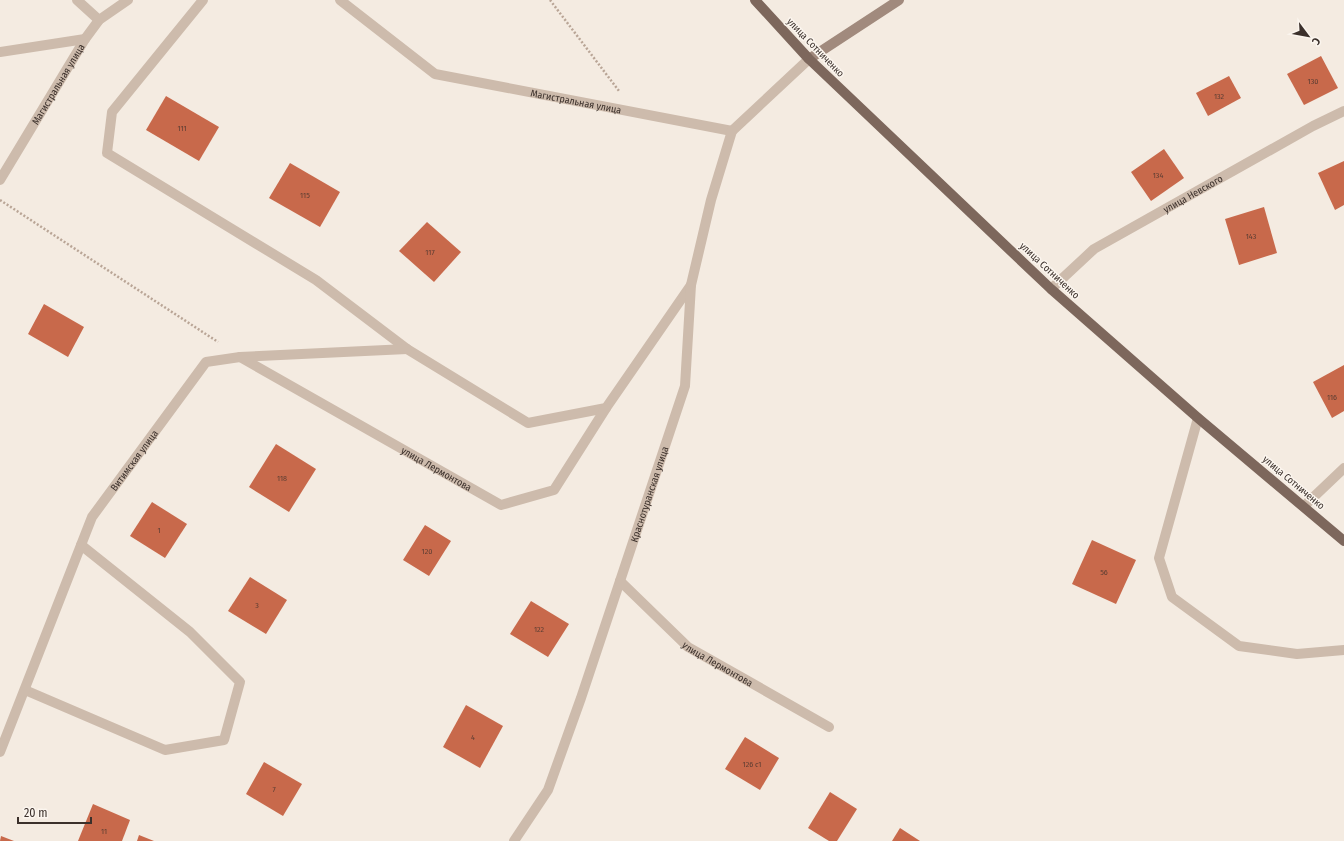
<svg xmlns="http://www.w3.org/2000/svg" width="1344" height="841" font-family="'Fira Sans Condensed',sans-serif">
  <style>
    .building { fill: #c8694b }
    .lines { fill: none; stroke-linecap: round; stroke-linejoin: round }
    .path { stroke: #b9a596; stroke-width: 2.5; stroke-dasharray: 2 2; stroke-linecap: butt }
    .lane { stroke: #cdbbac; stroke-width: 10 }
    .street { stroke: #cdbbac; stroke-width: 10 }
    .secondary { stroke: #a18a7d; stroke-width: 10 }
    .primary { stroke: #7d675c; stroke-width: 10 }
    .labels { text-anchor: middle; stroke-width: 3; stroke-linejoin: round; paint-order: stroke }
    .number-label { font-size: 8px; fill: #5e3e33 }
    .street-label { font-size: 10px; fill: #3b302b; stroke: #fbf5ee }
  </style>
  <rect width="100%" height="100%" fill="#f4ebe1"/>
  <!-- building -->
  <g class="building">
    <path d="M 1321,56 L 1338,88 L 1304,105 L 1287,74 Z"/>
    <path d="M 1229,76 L 1241,98 L 1208,116 L 1196,93 Z"/>
    <path d="M 166,96 L 219,127 L 199,161 L 146,130 Z"/>
    <path d="M 1164,149 L 1184,178 L 1151,201 L 1131,172 Z"/>
    <path d="M 1344,161 L 1344,205 L 1335,210 L 1318,173 Z"/>
    <path d="M 290,163 L 340,192 L 320,227 L 269,198 Z"/>
    <path d="M 1264,207 L 1277,253 L 1239,265 L 1225,219 Z"/>
    <path d="M 427,222 L 461,252 L 434,282 L 399,251 Z"/>
    <path d="M 44,304 L 84,327 L 68,357 L 28,334 Z"/>
    <path d="M 1344,365 L 1344,411 L 1332,418 L 1313,382 Z"/>
    <path d="M 276,444 L 316,469 L 289,512 L 249,487 Z"/>
    <path d="M 152,502 L 187,524 L 165,558 L 130,536 Z"/>
    <path d="M 425,525 L 451,541 L 429,576 L 403,560 Z"/>
    <path d="M 1092,540 L 1136,560 L 1116,604 L 1072,584 Z"/>
    <path d="M 250,577 L 287,600 L 266,634 L 228,611 Z"/>
    <path d="M 531,601 L 569,624 L 548,657 L 510,634 Z"/>
    <path d="M 466,705 L 503,726 L 480,768 L 443,747 Z"/>
    <path d="M 745,737 L 779,758 L 760,790 L 725,769 Z"/>
    <path d="M 264,762 L 302,784 L 283,816 L 246,794 Z"/>
    <path d="M 830,792 L 857,809 L 837,841 L 829,841 L 808,828 Z"/>
    <path d="M 93,804 L 130,820 L 122,841 L 78,841 Z"/>
    <path d="M 900,828 L 920,841 L 892,841 Z"/>
    <path d="M 139,835 L 154,841 L 137,841 Z"/>
    <path d="M 1,836 L 14,841 L 0,841 Z"/>
  </g>
  <g class="lines">
    <!-- path -->
    <g class="path">
      <path d="M 550,0 L 619,91"/>
      <path d="M 0,200 L 218,342"/>
    </g>
    <!-- lane -->
    <g class="lane">
      <path d="M 1198,418 L 1159,558 L 1172,597 L 1239,646 L 1297,654 L 1344,650"/>
      <path d="M 25,690 L 165,750 L 224,740 L 240,682 L 190,632 L 81,545"/>
    </g>
    <!-- street -->
    <g class="street">
      <path d="M 77,0 L 99,20"/>
      <path d="M 203,0 L 112,112 L 107,153 L 316,280 L 407,349 L 528,423 L 606,408 L 691,285"/>
      <path id="s1" d="M 340,0 L 435,74 L 732,131 L 809,59"/>
      <path d="M 0,52 L 85,39"/>
      <path id="s2" d="M 0,180 L 85,39 L 99,20 L 128,0"/>
      <path id="s3" d="M 1051,289 L 1094,249 L 1313,126 L 1344,111"/>
      <path id="s4" d="M 240,357 L 501,505 L 554,490 L 606,408"/>
      <path d="M 1304,506 L 1344,468"/>
      <path id="s5" d="M 620,581 L 688,647 L 829,727"/>
      <path id="s6" d="M 0,752 L 92,517 L 206,362 L 240,357 L 407,349"/>
      <path id="s7" d="M 514,841 L 548,790 L 581,698 L 685,386 L 691,285 L 711,200 L 732,131"/>
    </g>
    <!-- secondary -->
    <path class="secondary" d="M 809,59 L 899,0"/>
    <!-- primary -->
    <path class="primary" d="M 755,0 L 809,59 L 1051,289 L 1198,418 L 1344,541"/>
  </g>
  <g class="labels">
    <!-- number labels -->
    <g class="number-label">
      <text x="1313" y="84">130</text>
      <text x="1219" y="99">132</text>
      <text x="182" y="131">111</text>
      <text x="1158" y="178">134</text>
      <text x="305" y="198">115</text>
      <text x="1251" y="239">143</text>
      <text x="430" y="255">117</text>
      <text x="1332" y="400">116</text>
      <text x="282" y="481">118</text>
      <text x="159" y="533">1</text>
      <text x="427" y="554">120</text>
      <text x="1104" y="575">56</text>
      <text x="257" y="608">3</text>
      <text x="539" y="632">122</text>
      <text x="473" y="740">4</text>
      <text x="752" y="767">126 с1</text>
      <text x="274" y="792">7</text>
      <text x="104" y="834">11</text>
    </g>
    <!-- street labels -->
    <g class="street-label">
      <text transform="translate(816 47) rotate(46)" y="4">улица Сотниченко</text>
      <text dy="4" stroke="none"><textPath href="#s2" startOffset="112">Магистральная улица</textPath></text>
      <text dy="4" stroke="none"><textPath href="#s1" startOffset="264">Магистральная улица</textPath></text>
      <text dy="4" stroke="none"><textPath href="#s3" startOffset="172">улица Невского</textPath></text>
      <text transform="translate(1050 270) rotate(43)" y="4">улица Сотниченко</text>
      <text dy="4" stroke="none"><textPath href="#s6" startOffset="323">Витимская улица</textPath></text>
      <text dy="4" stroke="none"><textPath href="#s4" startOffset="226">улица Лермонтова</textPath></text>
      <text transform="translate(1294 482) rotate(40)" y="4">улица Сотниченко</text>
      <text dy="4" stroke="none"><textPath href="#s7" startOffset="374">Краснотуранская улица</textPath></text>
      <text dy="4" stroke="none"><textPath href="#s5" startOffset="129">улица Лермонтова</textPath></text>
    </g>
  </g>
  <!-- north arrow -->
  <g transform="translate(1308 36) rotate(122)" stroke="#fbf5ee" stroke-width="3" paint-order="stroke">
  <path d="M0-3L7 15L0 10L-7 15Z" fill="#3b302b"/>
  <text y="-6" font-size="11" font-weight="bold" text-anchor="middle" fill="#3b302b">С</text>
  </g>
  <!-- scale -->
  <path d="M18 817v6h73v-6" fill="none" stroke="#3b302b" stroke-width="2"/>
  <text x="24" y="817" font-size="12" fill="#3b302b" stroke="#fbf5ee" stroke-width="3" paint-order="stroke">20 m</text>
</svg>
